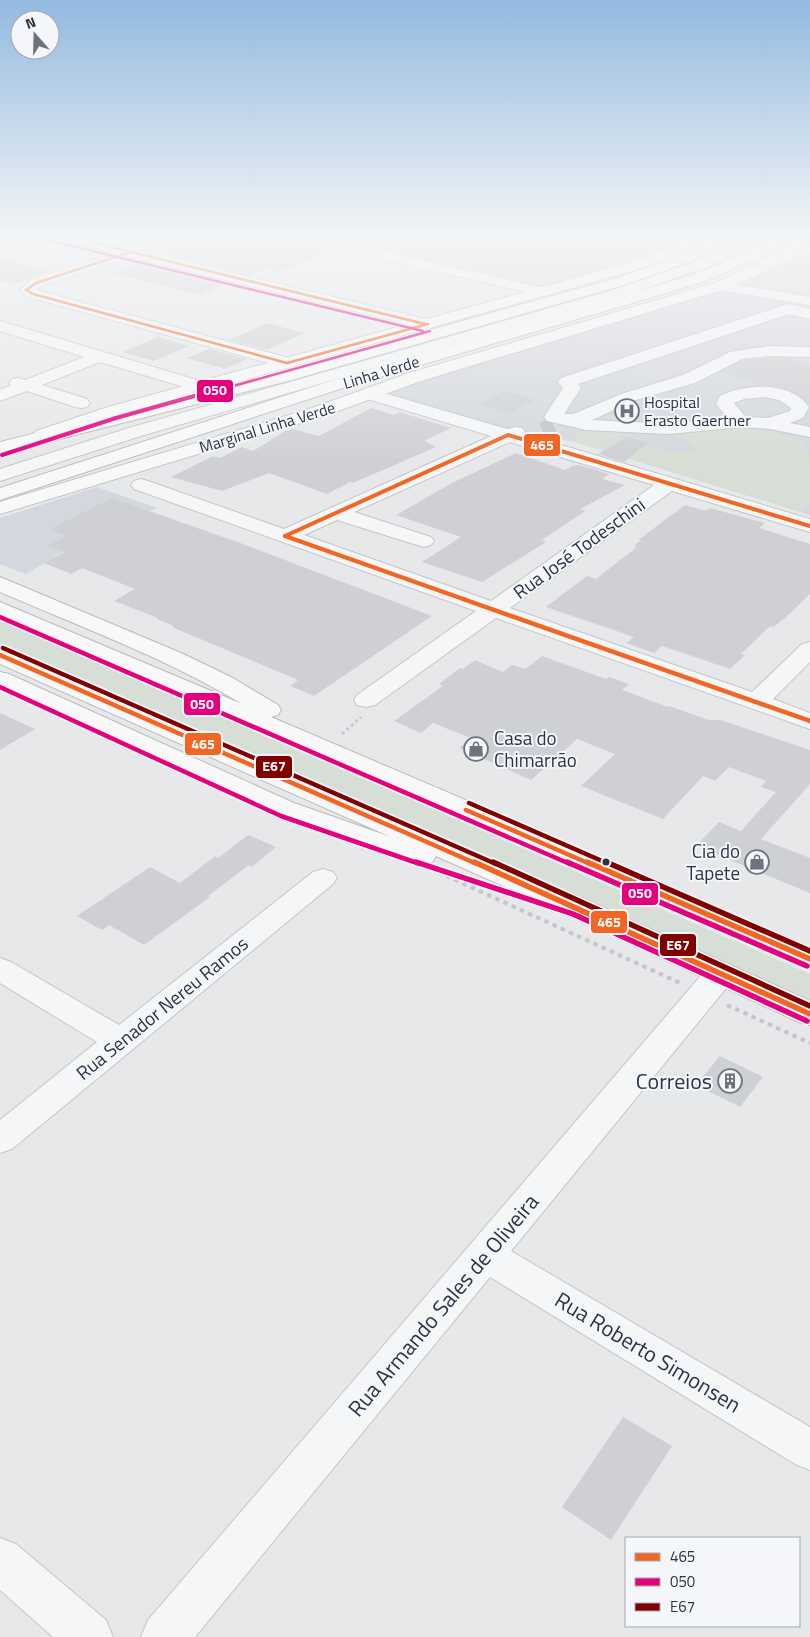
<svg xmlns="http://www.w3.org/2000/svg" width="810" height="1637" font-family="'Titillium Web',sans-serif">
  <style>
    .built { fill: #d4d7dd }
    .green { fill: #d6ded6 }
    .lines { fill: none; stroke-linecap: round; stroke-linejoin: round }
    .stream { stroke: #b4c4d5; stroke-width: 4 }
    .building { fill: #ced0d3 }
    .minor-tunnel { stroke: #c1c4c9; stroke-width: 19; stroke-dasharray: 19 10; stroke-linecap: butt }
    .minor-casing { stroke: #c4c6c8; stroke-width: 2 }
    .major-casing { stroke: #c2c5c8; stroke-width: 2 }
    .highway-casing { stroke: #b8bbbf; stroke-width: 2 }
    .path-far1 { stroke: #c5c6ca; stroke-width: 3; stroke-dasharray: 3 3; stroke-linecap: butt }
    .path { stroke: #c5c6ca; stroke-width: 4; stroke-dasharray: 4.5 4.5; stroke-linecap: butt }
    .minor { fill: #f5f6f7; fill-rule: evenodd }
    .major { fill: #f8f8f8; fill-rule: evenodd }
    .highway { fill: #f8f8f8; fill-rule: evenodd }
    .bus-1-far3-casing { stroke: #f4f6f9; stroke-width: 4.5 }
    .bus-1-far2-casing { stroke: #f4f6f9; stroke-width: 6 }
    .bus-1-far1-casing { stroke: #f4f6f9; stroke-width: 8 }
    .bus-1-casing { stroke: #f4f6f9; stroke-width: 9 }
    .bus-2-far3-casing { stroke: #f4f6f9; stroke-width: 4.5 }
    .bus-2-far2-casing { stroke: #f4f6f9; stroke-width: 6 }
    .bus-2-far1-casing { stroke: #f4f6f9; stroke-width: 8 }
    .bus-2-casing { stroke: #f4f6f9; stroke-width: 9 }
    .bus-3-far1-casing { stroke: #f4f6f9; stroke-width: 8 }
    .bus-3-casing { stroke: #f4f6f9; stroke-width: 9 }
    .bus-1-far3 { stroke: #f26522; stroke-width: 2.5 }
    .bus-1-far2 { stroke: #f26522; stroke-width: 4 }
    .bus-1-far1 { stroke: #f26522; stroke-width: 4.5 }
    .bus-1 { stroke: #f26522; stroke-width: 5.5 }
    .bus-2-far3 { stroke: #e5007d; stroke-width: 2.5 }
    .bus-2-far2 { stroke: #e5007d; stroke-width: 4 }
    .bus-2-far1 { stroke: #e5007d; stroke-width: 4.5 }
    .bus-2 { stroke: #e5007d; stroke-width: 5.5 }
    .bus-3-far1 { stroke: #800000; stroke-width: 4.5 }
    .bus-3 { stroke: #800000; stroke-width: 5.5 }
    .bus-dot { fill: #2b3445; stroke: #f4f6f9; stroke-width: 2 }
    .labels { text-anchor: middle; stroke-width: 4; stroke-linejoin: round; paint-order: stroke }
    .far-street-label { font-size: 16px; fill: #2b3445; stroke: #f4f6f9 }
    .far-poi-label { font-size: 16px; fill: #2b3445; stroke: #f4f6f9; text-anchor: start }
    .street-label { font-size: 19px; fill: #2b3445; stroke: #f4f6f9 }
    .poi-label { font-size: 19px; fill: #2b3445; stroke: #f4f6f9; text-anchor: start }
    .near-poi-label { font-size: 22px; fill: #2b3445; stroke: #f4f6f9; text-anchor: end }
    .near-street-label { font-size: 22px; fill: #2b3445; stroke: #f4f6f9 }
    .line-badge { stroke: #f4f6f9; stroke-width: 2 }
    .badge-label { font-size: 14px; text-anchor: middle; font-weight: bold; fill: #fff }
  </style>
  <rect width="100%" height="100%" fill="#e6e8ea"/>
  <!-- built -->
  <g class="built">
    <path d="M 307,234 L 695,234 L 655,253 L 548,286 L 540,286 Z"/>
    <path d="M 810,251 L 810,515 L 575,442 L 496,428 L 391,395 L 388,391 L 721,291 L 740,295 L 752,288 L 741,285 Z"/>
    <path d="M 97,487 L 157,508 L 63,552 L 26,574 L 0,564 L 0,518 Z"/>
  </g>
  <!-- green -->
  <g class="green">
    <path d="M 590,234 L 689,234 L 682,238 L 663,237 L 673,244 L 652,251 L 605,240 Z"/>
    <path d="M 810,251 L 810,299 L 740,284 L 808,253 Z"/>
    <path d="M 723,428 L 772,432 L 802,440 L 810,459 L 810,504 L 802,512 L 575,442 L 576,433 L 609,431 L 628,437 L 642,445 L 673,452 L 695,452 L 693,444 L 669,433 Z"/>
    <path d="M 0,620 L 810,974 L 810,1002 L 0,643 Z"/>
  </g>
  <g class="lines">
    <!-- stream -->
    <path class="stream" d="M 602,234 L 640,243 L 652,249"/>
  </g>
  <!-- building -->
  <g class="building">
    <path d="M 129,234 L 399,234 L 395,239 L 378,235 L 369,241 L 373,246 L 396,252 L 349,246 L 349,243 L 279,272 L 265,268 L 249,275 L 167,255 L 175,253 L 128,240 Z"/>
    <path d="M 479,234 L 579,234 L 545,255 L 478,245 Z"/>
    <path d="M 0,259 L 49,272 L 13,284 L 0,281 Z"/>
    <path d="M 145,262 L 228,283 L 198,295 L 112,273 Z"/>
    <path d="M 267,323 L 305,333 L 267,350 L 229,340 Z"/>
    <path d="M 158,337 L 189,346 L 154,361 L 123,352 Z"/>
    <path d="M 209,349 L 247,359 L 225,369 L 187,358 Z"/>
    <path d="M 768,358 L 786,358 L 810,367 L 810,404 L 792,391 L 780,387 L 759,385 L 722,371 L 743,361 Z"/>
    <path d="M 505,391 L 535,400 L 507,414 L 481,403 Z"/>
    <path d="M 371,408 L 394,415 L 400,412 L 451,428 L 424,441 L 436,447 L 353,483 L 350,482 L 327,494 L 269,473 L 222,491 L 171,477 L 213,456 L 220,458 L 242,447 L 253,451 L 285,431 L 293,429 L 319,436 Z"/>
    <path d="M 627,437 L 648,443 L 624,462 L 598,454 Z"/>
    <path d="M 516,453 L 565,470 L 572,466 L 579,465 L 609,474 L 602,479 L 625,485 L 580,509 L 585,511 L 542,540 L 546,542 L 482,582 L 422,562 L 461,537 L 396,515 L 452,483 Z"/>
    <path d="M 112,498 L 243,544 L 432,616 L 314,696 L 290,686 L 298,680 L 172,627 L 174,626 L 156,619 L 158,618 L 114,601 L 135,589 L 82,568 L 71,574 L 44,563 L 65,552 L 48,545 L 67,536 L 50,529 Z"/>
    <path d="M 685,505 L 705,511 L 710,508 L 765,523 L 759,528 L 810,544 L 810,594 L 785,618 L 773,627 L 770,626 L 741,654 L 745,655 L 730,669 L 662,646 L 654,653 L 626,643 L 634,637 L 546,607 L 587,576 L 596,579 L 637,547 L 634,546 L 641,540 L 638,540 Z"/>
    <path d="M 542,656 L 606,679 L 609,677 L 629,684 L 622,690 L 668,707 L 669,706 L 709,720 L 721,720 L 810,750 L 810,784 L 761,839 L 810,858 L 810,893 L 696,846 L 719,822 L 741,831 L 776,792 L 761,787 L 766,781 L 729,767 L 715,781 L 703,776 L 663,819 L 581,786 L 615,754 L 577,739 L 531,780 L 459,748 L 471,738 L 433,723 L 421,733 L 394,721 L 443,686 L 439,684 L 460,668 L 463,669 L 475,660 L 503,672 L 512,665 L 525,669 Z"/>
    <path d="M 0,713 L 35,729 L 0,750 Z"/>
    <path d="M 248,835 L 276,847 L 252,867 L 249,865 L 208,896 L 210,897 L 144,945 L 109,925 L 102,930 L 77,916 L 150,867 L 180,883 L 215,856 L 218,858 Z"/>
    <path d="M 720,1056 L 763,1077 L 740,1107 L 696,1085 Z"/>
    <path d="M 623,1417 L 672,1446 L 611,1540 L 562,1507 Z"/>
  </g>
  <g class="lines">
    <!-- minor-tunnel -->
    <path class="minor-tunnel" d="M 543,432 L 554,427"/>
    <!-- minor casing -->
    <g class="minor-casing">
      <g id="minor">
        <path d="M 46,234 L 70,234 L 434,321 L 436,324 L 434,327 L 428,329 L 130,257 L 41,286 L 36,290 L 293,359 L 295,363 L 293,367 L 287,368 L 28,297 L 19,290 L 31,280 L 114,253 L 48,237 Z"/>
        <path d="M 402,234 L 420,234 L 410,241 L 405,249 L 400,250 L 373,244 L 371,241 L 378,237 L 396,241 Z"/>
        <path d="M 748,234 L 765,234 L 712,265 L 630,294 L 144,435 L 0,481 L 0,469 L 132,427 L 620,288 L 702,259 Z"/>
        <path d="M 386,252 L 544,288 L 549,289 L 551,292 L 549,295 L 544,296 L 381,259 L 379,256 L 381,253 Z"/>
        <path d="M 720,282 L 810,297 L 810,305 L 715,289 L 713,286 L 715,283 Z"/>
        <path d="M 788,304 L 810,309 L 810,319 L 789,314 L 578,384 L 581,388 L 564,414 L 573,414 L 624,393 L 683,375 L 730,352 L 768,346 L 810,347 L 810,357 L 768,356 L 742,359 L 695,383 L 636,400 L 592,420 L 669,424 L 728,418 L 716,404 L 720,396 C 745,383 791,381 809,407 L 803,418 L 790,423 L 810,427 L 810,437 L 770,429 L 741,427 L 669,434 L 586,430 L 547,421 L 544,417 L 563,388 L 558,382 L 561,378 ZM 764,397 L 779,400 L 791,408 L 790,411 L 768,418 L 746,417 L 734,403 L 744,399 Z"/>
        <path d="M 0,321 L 207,383 L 210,387 L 207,391 L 201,392 L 100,362 L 42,385 L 87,399 L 90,403 L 87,407 L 81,408 L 75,407 L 27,391 L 0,401 L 0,390 L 11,385 L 9,383 L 12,379 L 18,378 L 25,380 L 84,357 L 0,331 Z"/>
        <path d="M 370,389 L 507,429 L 516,427 L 522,428 L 525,432 L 524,434 L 810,519 L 810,532 L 672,491 L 510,608 L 752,692 L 802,644 L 810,642 L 810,662 L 773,699 L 810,713 L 810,729 L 496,618 L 375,705 L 366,707 L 357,705 L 354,700 L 357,695 L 476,611 L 134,489 L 131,485 L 134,481 L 141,479 L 148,481 L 284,529 L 491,436 L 364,398 L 361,394 L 364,390 ZM 510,442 L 654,485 L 491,601 L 304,535 L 337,520 L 417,545 L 424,547 L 431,545 L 434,541 L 431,537 L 354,512 Z"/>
        <path d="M 323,869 L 333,872 L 337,878 L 333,884 L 12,1149 L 0,1153 L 0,1120 L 97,1042 L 0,983 L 0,958 L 11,962 L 119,1025 L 313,872 Z"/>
        <path d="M 721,962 L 732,965 L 737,973 L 732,981 L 511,1251 L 810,1427 L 810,1470 L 795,1464 L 490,1277 L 195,1637 L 141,1637 L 148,1620 L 710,965 Z"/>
        <path d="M 0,1538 L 16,1544 L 106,1620 L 113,1637 L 53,1637 L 0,1590 Z"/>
      </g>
    </g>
    <!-- major casing -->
    <g class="major-casing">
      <g id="major">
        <path d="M 694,234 L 711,234 L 677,255 L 632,271 L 120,415 L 48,439 L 42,440 L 36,439 L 33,435 L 36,431 L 108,407 L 622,265 L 667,249 Z"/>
        <path d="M 804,234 L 810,234 L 810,243 C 785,263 755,277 725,289 L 421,381 L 324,416 L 0,514 L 0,502 L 312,408 L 409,373 L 715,283 L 762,262 Z"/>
      </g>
    </g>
    <!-- highway casing -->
    <g class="highway-casing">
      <g id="highway">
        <path d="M 720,234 L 737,234 L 693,260 L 627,284 L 288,381 L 0,454 L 0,442 L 276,373 L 617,278 L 683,254 Z"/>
        <path d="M 777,234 L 793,234 L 775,249 L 757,259 L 700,283 L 346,387 L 0,500 L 0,488 L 334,380 L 690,276 L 748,253 Z"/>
        <path d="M 0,577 L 181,653 L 231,677 L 278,705 L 281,710 L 278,715 L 271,717 L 810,947 L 810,969 L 799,966 L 0,617 L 0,602 L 242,704 C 166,658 81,627 0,592 Z"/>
        <path d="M 0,648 L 586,900 L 810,1001 L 810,1025 L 799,1022 L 566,914 L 436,856 L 432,863 L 422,866 L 412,863 L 274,815 L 0,688 L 0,672 L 9,674 L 294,803 L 391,837 L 0,664 Z"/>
      </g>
    </g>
    <!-- path-far1 -->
    <path class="path-far1" d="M 342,734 L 361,717"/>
    <!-- path -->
    <g class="path">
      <path d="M 438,872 L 680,983"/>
      <path d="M 727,1005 L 810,1043"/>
    </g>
    <!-- minor -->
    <use href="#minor" class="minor"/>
    <!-- major -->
    <use href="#major" class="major"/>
    <!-- highway -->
    <use href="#highway" class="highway"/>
    <!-- bus-1-far3 casing -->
    <g class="bus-1-far3-casing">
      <g id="bus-1-far3">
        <path d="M 90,242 L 425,324"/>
        <path d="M 131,252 L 36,283 L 26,290 L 33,294 L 287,363 L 428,324"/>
      </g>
    </g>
    <!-- bus-1-far2 casing -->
    <g class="bus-1-far2-casing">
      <g id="bus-1-far2">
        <path d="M 285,536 L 508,435 L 810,526"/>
        <path d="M 285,536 L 466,600"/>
      </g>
    </g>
    <!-- bus-1-far1 casing -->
    <g class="bus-1-far1-casing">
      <g id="bus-1-far1">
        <path d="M 463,599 L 810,721"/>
        <path d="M 0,655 L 477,864"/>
        <path d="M 466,810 L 590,864"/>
      </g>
    </g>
    <!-- bus-1 casing -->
    <g class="bus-1-casing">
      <g id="bus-1">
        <path d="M 474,862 L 810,1014"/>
        <path d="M 587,862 L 810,959"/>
      </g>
    </g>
    <!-- bus-2-far3 casing -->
    <g class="bus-2-far3-casing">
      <g id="bus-2-far3">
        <path d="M 51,241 L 423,331"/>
        <path d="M 201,395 L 430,331"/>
      </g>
    </g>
    <!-- bus-2-far2 casing -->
    <g class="bus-2-far2-casing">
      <path id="bus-2-far2" d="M 2,455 L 116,418 L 205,393"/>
    </g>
    <!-- bus-2-far1 casing -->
    <g class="bus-2-far1-casing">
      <g id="bus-2-far1">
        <path d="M 0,617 L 570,864"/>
        <path d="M 0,687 L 281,816 L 420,864"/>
      </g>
    </g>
    <!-- bus-2 casing -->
    <g class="bus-2-casing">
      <g id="bus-2">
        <path d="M 416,862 L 573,914 L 807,1021"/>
        <path d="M 567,862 L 807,966"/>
      </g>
    </g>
    <!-- bus-3-far1 casing -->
    <g class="bus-3-far1-casing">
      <g id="bus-3-far1">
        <path d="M 3,648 L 496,864"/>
        <path d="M 469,803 L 609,864"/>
      </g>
    </g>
    <!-- bus-3 casing -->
    <g class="bus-3-casing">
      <g id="bus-3">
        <path d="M 493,862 L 810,1006"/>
        <path d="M 606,862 L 810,951"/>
      </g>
    </g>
    <!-- bus-1-far3 -->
    <use href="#bus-1-far3" class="bus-1-far3"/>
    <!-- bus-1-far2 -->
    <use href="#bus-1-far2" class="bus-1-far2"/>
    <!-- bus-1-far1 -->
    <use href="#bus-1-far1" class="bus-1-far1"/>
    <!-- bus-1 -->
    <use href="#bus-1" class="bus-1"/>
    <!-- bus-2-far3 -->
    <use href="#bus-2-far3" class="bus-2-far3"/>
    <!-- bus-2-far2 -->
    <use href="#bus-2-far2" class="bus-2-far2"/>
    <!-- bus-2-far1 -->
    <use href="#bus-2-far1" class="bus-2-far1"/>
    <!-- bus-2 -->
    <use href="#bus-2" class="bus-2"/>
    <!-- bus-3-far1 -->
    <use href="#bus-3-far1" class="bus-3-far1"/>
    <!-- bus-3 -->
    <use href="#bus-3" class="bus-3"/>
  </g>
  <!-- sky -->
  <linearGradient id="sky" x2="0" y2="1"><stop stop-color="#93bae0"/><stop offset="0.51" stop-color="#f4f5f6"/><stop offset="1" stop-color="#f4f5f6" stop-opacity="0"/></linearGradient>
  <rect width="810" height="463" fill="url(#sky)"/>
  <!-- icons -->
  <defs>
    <g id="hospital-ring" transform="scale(1.25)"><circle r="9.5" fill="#f4f6f9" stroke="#6c737f" stroke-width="1.5"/><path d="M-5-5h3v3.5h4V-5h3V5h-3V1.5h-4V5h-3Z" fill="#6c737f"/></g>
    <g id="shop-ring" transform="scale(1.25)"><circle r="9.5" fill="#f4f6f9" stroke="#6c737f" stroke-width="1.5"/><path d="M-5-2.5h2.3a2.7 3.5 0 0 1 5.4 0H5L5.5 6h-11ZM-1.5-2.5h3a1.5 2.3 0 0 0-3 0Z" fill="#6c737f"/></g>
    <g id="building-ring" transform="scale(1.25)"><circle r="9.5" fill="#f4f6f9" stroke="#6c737f" stroke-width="1.5"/><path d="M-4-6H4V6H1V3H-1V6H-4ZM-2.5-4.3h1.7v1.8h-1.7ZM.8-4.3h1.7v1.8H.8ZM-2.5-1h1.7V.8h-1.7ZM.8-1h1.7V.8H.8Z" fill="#6c737f"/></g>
  </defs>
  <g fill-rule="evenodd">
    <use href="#hospital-ring" x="627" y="411"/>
    <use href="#shop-ring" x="476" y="749"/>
    <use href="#shop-ring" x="757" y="862"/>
    <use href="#building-ring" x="730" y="1081"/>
  </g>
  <!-- markers -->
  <circle class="bus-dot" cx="606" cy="862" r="4.5"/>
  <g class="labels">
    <!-- far-street labels -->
    <g class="far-street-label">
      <text transform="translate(381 372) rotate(-17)" y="6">Linha Verde</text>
      <text transform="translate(267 427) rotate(-17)" y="6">Marginal Linha Verde</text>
    </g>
    <!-- far-poi labels -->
    <g class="far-poi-label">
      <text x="644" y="408">Hospital<tspan x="644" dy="18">Erasto Gaertner</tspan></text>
    </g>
    <!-- street labels -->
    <g class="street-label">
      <text transform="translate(579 548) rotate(-36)" y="7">Rua José Todeschini</text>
      <text transform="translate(162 1008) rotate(-39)" y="7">Rua Senador Nereu Ramos</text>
    </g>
    <!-- poi labels -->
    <g class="poi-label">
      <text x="494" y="745">Casa do<tspan x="494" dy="22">Chimarrão</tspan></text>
      <text x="740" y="858" text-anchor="end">Cia do<tspan x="740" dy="22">Tapete</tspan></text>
    </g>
    <!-- near-poi labels -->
    <g class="near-poi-label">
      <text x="712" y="1089">Correios</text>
    </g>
    <!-- near-street labels -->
    <g class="near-street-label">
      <text transform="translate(443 1305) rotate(-50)" y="8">Rua Armando Sales de Oliveira</text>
      <text transform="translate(648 1352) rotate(31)" y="8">Rua Roberto Simonsen</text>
    </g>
  </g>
  <g class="line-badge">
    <rect x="196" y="379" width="38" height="24" rx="5" fill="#e5007d"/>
    <rect x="523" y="433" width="38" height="24" rx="5" fill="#f26522"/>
    <rect x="183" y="692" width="38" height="24" rx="5" fill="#e5007d"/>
    <rect x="184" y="732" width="38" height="24" rx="5" fill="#f26522"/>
    <rect x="255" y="755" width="38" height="24" rx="5" fill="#800000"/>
    <rect x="621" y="882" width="38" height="24" rx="5" fill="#e5007d"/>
    <rect x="590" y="910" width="38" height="24" rx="5" fill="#f26522"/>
    <rect x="659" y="933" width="38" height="24" rx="5" fill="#800000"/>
  </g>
  <g class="badge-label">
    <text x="215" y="395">050</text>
    <text x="542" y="450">465</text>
    <text x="202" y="709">050</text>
    <text x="203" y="749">465</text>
    <text x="274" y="771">E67</text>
    <text x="640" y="898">050</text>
    <text x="609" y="927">465</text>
    <text x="678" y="950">E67</text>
  </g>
  <!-- legend -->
  <rect x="625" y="1537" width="175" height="90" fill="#f4f6f9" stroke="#a4a8b1"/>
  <rect x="635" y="1553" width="25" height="8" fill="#f26522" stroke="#a4a8b1"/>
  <text x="670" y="1562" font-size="15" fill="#2b3445">465</text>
  <rect x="635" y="1578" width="25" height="8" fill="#e5007d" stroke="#a4a8b1"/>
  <text x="670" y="1587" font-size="15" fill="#2b3445">050</text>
  <rect x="635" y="1603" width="25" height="8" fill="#800000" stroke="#a4a8b1"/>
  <text x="670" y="1612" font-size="15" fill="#2b3445">E67</text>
  <!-- north arrow -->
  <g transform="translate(35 35) rotate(340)"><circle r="24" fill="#f4f6f9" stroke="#a4a8b1"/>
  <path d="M0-4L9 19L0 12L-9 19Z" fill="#6c737f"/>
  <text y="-8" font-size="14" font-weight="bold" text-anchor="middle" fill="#2b3445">N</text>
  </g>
</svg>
